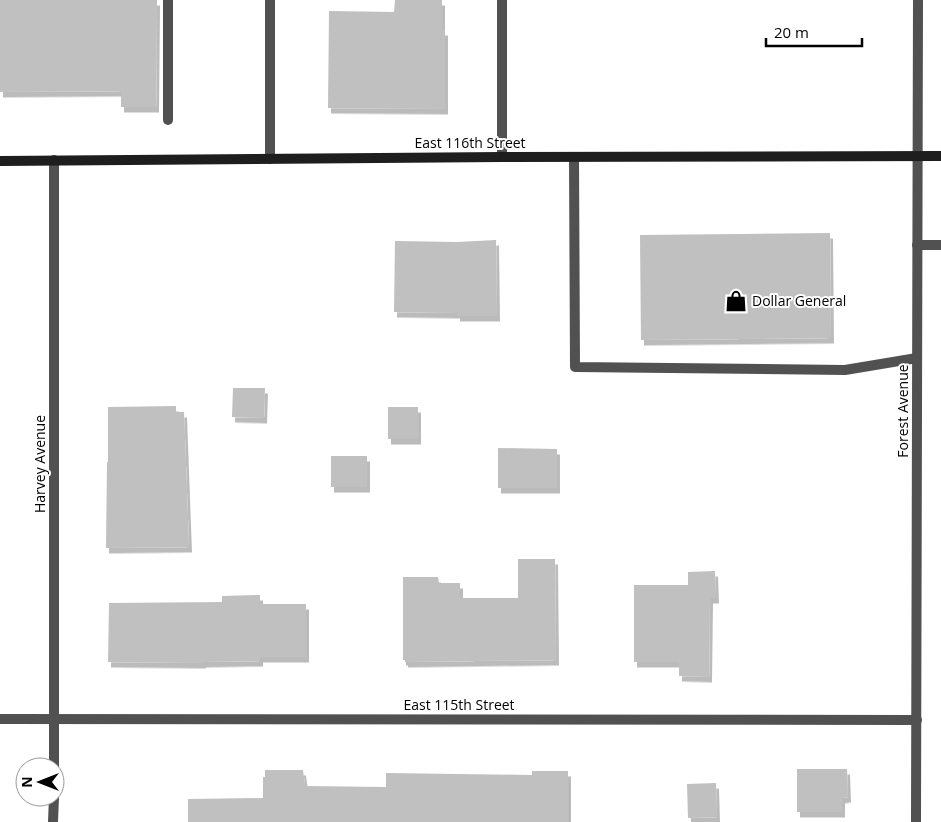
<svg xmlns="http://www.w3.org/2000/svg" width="941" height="822" font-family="'Open Sans',sans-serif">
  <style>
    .building { fill: #c0c0c0; filter: url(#shadow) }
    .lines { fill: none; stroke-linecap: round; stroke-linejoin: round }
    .lane { stroke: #515151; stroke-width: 10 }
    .street { stroke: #515151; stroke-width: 10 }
    .secondary { stroke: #1e1e1e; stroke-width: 10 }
    .labels { text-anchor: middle; stroke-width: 4; stroke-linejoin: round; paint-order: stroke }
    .street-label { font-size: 14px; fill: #000; stroke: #fff }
    .poi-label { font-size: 14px; fill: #000; stroke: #fff; text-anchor: start }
  </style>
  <defs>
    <filter id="shadow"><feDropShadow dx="3" dy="5.5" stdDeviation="0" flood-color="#0004"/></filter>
  </defs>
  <rect width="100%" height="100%" fill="#fff"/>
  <!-- building -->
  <g class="building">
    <path d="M 0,0 L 157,0 L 156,107 L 121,107 L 121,91 L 0,92 Z"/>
    <path d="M 395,0 L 442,0 L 442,30 L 445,30 L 445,109 L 328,108 L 329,11 L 394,12 Z"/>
    <path d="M 830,233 L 831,338 L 641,340 L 640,235 Z"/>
    <path d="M 496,240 L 497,316 L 457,316 L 457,313 L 394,312 L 395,241 L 457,242 Z"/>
    <path d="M 233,388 L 265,388 L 264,418 L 232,417 Z"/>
    <path d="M 176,406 L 176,412 L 184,412 L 189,547 L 106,548 L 107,462 L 108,462 L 108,407 Z"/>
    <rect x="388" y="407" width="30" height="32"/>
    <path d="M 498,448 L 557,449 L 557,488 L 498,488 Z"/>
    <rect x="331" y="456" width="36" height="31"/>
    <path d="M 518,559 L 555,559 L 556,660 L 405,662 L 405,660 L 403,660 L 403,577 L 438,577 L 439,583 L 460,583 L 460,598 L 518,598 Z"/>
    <path d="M 715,571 L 716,598 L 710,598 L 709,677 L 679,676 L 679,662 L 634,662 L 634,585 L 688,585 L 688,572 Z"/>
    <path d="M 260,595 L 260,604 L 306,604 L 306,657 L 260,657 L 260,661 L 203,662 L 203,663 L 108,662 L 109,603 L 222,602 L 222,596 Z"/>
    <path d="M 797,769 L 847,769 L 848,797 L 842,798 L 842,812 L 797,812 Z"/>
    <path d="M 265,770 L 303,770 L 305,786 L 386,787 L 386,773 L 532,775 L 532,771 L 568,771 L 568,822 L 188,822 L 188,799 L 263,798 L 263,777 L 265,777 Z"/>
    <path d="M 716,783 L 717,817 L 688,818 L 687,784 Z"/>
  </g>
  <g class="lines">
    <!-- lane -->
    <g class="lane">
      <path d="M 168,0 L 168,120"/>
      <path d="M 270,0 L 270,159"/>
      <path d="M 574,157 L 575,367 L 845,370 L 917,358"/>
      <path d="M 917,245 L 941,245"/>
    </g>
    <!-- street -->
    <g class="street">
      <path d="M 502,0 L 502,157"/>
      <path d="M 0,719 L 917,720"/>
      <path d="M 54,767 L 54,160"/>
      <path d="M 53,822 L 54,797"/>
      <path d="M 916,822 L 918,0"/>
    </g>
    <!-- secondary -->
    <path class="secondary" d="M 0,161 L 502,157 L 941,156"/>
  </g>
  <!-- icons -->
  <defs>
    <g id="shop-bare" transform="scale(1.725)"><path d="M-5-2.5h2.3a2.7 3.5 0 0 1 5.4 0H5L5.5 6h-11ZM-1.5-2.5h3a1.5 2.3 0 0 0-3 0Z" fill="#000" stroke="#fff" stroke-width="2.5" paint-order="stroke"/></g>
  </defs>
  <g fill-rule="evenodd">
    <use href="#shop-bare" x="736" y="301"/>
  </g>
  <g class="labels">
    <!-- street labels -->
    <g class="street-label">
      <text x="470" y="148">East 116th Street</text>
      <text transform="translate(903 411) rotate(-90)" y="5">Forest Avenue</text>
      <text transform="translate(40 464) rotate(-90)" y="5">Harvey Avenue</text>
      <text x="459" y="710">East 115th Street</text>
    </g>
    <!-- poi labels -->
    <g class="poi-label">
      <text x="752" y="306">Dollar General</text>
    </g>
  </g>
  <!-- north arrow -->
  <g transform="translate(40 782) rotate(270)"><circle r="24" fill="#ffffff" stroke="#999999"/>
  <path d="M0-4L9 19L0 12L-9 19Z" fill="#000000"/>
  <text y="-8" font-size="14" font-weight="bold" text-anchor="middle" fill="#000000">N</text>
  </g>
  <!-- scale -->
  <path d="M766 38v8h96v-8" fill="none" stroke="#000000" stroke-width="2.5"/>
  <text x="774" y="38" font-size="15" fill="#000000" stroke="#ffffff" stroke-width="4" paint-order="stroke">20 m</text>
</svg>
